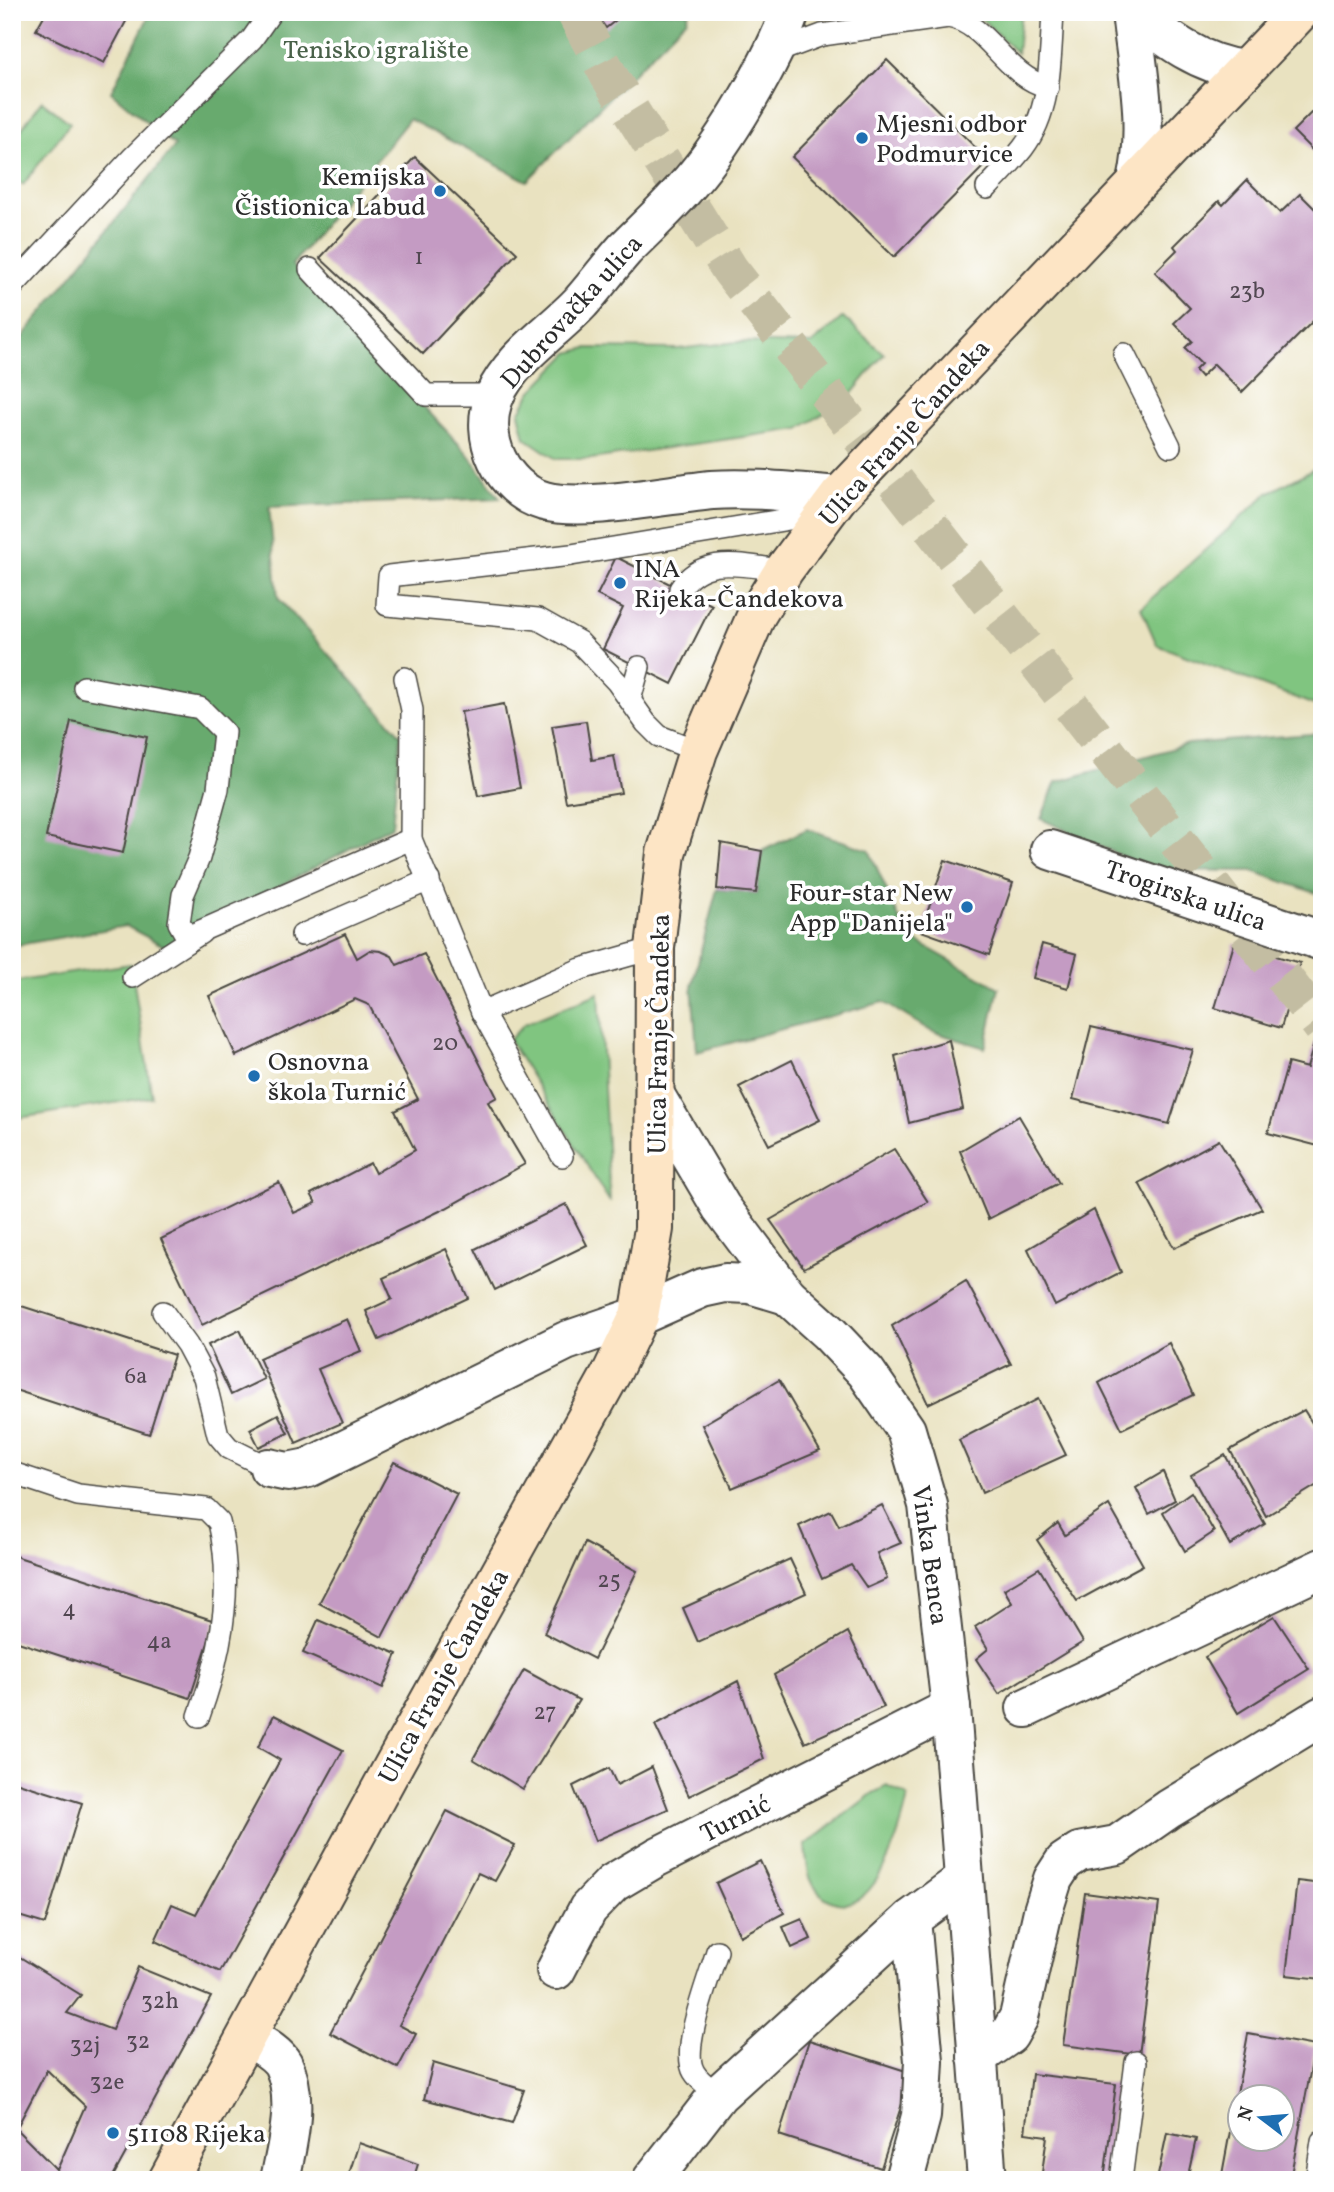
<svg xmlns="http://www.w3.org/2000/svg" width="1334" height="2192" font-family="Vollkorn,serif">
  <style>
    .green { fill: #80c580; stroke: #567856; stroke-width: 2 }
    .forest { fill: #68aa6e; stroke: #4a6a4c; stroke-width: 2 }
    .building { fill: #c49bc3; fill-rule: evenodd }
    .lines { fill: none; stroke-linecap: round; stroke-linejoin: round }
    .primary-tunnel { stroke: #c3bda2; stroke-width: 38; stroke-dasharray: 38 19; stroke-linecap: butt }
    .lane-casing { stroke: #484641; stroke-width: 24 }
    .street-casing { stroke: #484641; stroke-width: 42 }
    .secondary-casing { stroke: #484641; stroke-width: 42 }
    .lane { stroke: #fff; stroke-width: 21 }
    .street { stroke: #fff; stroke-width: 38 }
    .secondary { stroke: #fde5c5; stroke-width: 38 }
    .poi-dot { fill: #1f6fb2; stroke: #fff; stroke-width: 2.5 }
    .labels { text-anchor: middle; stroke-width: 7; stroke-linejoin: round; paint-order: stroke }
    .number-label { font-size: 23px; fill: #514751 }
    .park-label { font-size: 26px; fill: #496149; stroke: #fff }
    .poi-label { font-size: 26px; fill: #2b2b2b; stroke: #fff; text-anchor: start }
    .street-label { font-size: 26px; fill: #2b2b2b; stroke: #fff }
  </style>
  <rect width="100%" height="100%" fill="#fff"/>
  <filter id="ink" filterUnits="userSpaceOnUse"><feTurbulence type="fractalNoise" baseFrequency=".0143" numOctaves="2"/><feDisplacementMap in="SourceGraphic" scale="14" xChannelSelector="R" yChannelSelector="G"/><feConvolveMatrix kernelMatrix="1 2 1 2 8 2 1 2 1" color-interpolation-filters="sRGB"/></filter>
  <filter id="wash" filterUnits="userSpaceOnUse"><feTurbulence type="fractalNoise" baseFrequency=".00686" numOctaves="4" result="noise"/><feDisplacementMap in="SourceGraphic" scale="28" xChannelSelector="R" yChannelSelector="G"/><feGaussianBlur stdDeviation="1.57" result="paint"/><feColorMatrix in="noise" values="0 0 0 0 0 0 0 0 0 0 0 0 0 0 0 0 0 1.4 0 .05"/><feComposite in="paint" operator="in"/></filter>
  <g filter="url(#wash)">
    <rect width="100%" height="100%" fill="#e9e2c0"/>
    <!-- green -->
    <g class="green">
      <path d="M 968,12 L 1021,12 L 1017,53 L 983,20 Z"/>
      <path d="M 42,101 L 70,123 L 23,185 L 12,178 L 12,142 Z"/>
      <path d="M 843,317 L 884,354 L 849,397 L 799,429 L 591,459 L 556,459 L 525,438 L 519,413 L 531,392 L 569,353 L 587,348 L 678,349 L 737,342 L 812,344 Z"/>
      <path d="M 1322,465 L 1322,708 L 1157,645 L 1141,608 L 1268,493 Z"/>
      <path d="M 131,964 L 152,1097 L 12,1119 L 12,982 Z"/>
      <path d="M 599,993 L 610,1202 L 509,1040 L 524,1024 Z"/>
      <path d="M 887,1786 L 908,1796 C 902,1827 875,1921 831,1901 C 808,1890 807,1868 805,1845 L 873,1793 Z"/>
    </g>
    <!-- forest -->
    <g class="forest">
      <path d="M 151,12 L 689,12 L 687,19 L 527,181 L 409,119 L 292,265 L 467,453 L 500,498 L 269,507 L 278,598 L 401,735 L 392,826 L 166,947 L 126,926 L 12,946 L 12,350 L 175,146 L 111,92 Z"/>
      <path d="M 1322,733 L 1322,895 L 1252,871 L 1152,870 L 1041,819 L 1056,782 L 1188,744 Z"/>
      <path d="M 807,829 L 869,850 L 907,936 L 999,988 L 985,1048 L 931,1031 L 883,1002 L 697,1052 L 692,985 L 717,889 L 756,893 L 762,851 Z"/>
    </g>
    <g id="blocks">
      <!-- building -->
      <g class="building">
        <path d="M 46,12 L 131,12 L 104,63 L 36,30 Z"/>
        <path d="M 594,12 L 626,12 L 606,28 Z"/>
        <path d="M 887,60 L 989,161 L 894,257 L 792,157 Z"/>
        <path d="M 1322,102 L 1322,160 L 1293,131 Z"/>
        <path d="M 415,157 L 517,253 L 423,354 L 320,258 Z"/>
        <path d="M 1247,180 L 1280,213 L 1300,194 L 1318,212 L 1322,209 L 1322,312 L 1242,392 L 1214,364 L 1201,377 L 1195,370 L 1201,364 L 1185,348 L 1192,341 L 1174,323 L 1190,308 L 1155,272 L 1177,250 L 1174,246 L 1219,201 L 1223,205 Z"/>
        <path d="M 616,557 L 712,605 L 672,684 L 603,649 L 623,608 L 597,595 Z"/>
        <path d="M 504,704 L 520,788 L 478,796 L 461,712 Z"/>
        <path d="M 71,721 L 147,737 L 123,853 L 46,837 Z"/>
        <path d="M 586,721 L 592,760 L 614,756 L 621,793 L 566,802 L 552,726 Z"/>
        <path d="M 721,843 L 762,851 L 756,893 L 717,889 Z"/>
        <path d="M 945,860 L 1013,883 L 989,955 L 921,931 Z"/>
        <path d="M 345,934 L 357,958 L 370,950 L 381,951 L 392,956 L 397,965 L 424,954 L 497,1097 L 488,1102 L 525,1164 L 446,1208 L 202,1325 L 161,1239 L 279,1182 L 294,1213 L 316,1203 L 311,1194 L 370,1163 L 375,1173 L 415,1150 L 395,1111 L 418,1099 L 369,1005 L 355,999 L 236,1056 L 209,996 Z"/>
        <path d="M 1042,944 L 1077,954 L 1068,988 L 1033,978 Z"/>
        <path d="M 1234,944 L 1300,963 L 1281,1028 L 1215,1008 Z"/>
        <path d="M 1322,1015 L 1322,1147 L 1268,1133 L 1288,1063 L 1307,1068 Z"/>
        <path d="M 1091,1027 L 1193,1050 L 1169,1124 L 1073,1099 Z"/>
        <path d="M 949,1040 L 963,1109 L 909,1123 L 895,1056 Z"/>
        <path d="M 792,1060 L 820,1120 L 769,1145 L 739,1087 Z"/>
        <path d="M 1019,1116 L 1059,1183 L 988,1219 L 960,1151 Z"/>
        <path d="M 1219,1140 L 1262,1209 L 1174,1248 L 1139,1183 Z"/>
        <path d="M 894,1149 L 928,1202 L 804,1268 L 770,1220 Z"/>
        <path d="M 566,1204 L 587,1245 L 495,1290 L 475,1249 Z"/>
        <path d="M 1094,1210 L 1121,1272 L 1055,1306 L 1028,1249 Z"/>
        <path d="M 446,1249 L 468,1298 L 379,1340 L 366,1311 L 392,1299 L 383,1278 Z"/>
        <path d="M 966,1281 L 1011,1364 L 928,1404 L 892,1326 Z"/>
        <path d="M 12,1303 L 174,1355 L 149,1434 L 12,1389 Z"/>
        <path d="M 347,1319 L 361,1351 L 318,1369 L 342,1423 L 296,1443 L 259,1358 Z"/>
        <path d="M 240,1330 L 264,1379 L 231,1395 L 208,1345 Z"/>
        <path d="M 1169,1343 L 1193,1395 L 1122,1429 L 1099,1383 Z"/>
        <path d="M 779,1380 L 820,1451 L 732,1488 L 702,1425 Z"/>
        <path d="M 1038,1399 L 1066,1455 L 982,1493 L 959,1440 Z"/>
        <path d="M 1304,1410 L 1322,1439 L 1322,1482 L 1266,1516 L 1230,1450 Z"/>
        <path d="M 278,1414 L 288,1433 L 259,1447 L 250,1429 Z"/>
        <path d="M 1225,1455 L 1265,1524 L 1230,1545 L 1191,1475 Z"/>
        <path d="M 394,1462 L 457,1494 L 382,1637 L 319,1603 Z"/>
        <path d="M 1163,1472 L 1175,1500 L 1149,1514 L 1136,1488 Z"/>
        <path d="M 1191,1492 L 1214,1532 L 1185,1551 L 1163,1512 Z"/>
        <path d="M 882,1505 L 901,1543 L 877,1553 L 887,1579 L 867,1588 L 851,1565 L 822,1579 L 799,1526 L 831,1511 L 839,1526 Z"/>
        <path d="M 1109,1505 L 1143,1565 L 1077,1601 L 1037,1540 L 1058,1523 L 1065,1535 Z"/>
        <path d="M 585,1543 L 637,1571 L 594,1659 L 544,1633 Z"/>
        <path d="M 12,1555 L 215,1621 L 190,1698 L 12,1640 Z"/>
        <path d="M 790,1559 L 806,1593 L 698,1642 L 683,1608 Z"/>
        <path d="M 1039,1568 L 1083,1642 L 999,1694 L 976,1659 L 988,1649 L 975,1627 L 1012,1603 L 1004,1589 Z"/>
        <path d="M 1274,1616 L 1309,1669 L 1238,1713 L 1205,1657 Z"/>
        <path d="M 318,1620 L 397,1654 L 383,1688 L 303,1653 Z"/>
        <path d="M 848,1632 L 884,1707 L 805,1743 L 774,1675 Z"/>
        <path d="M 524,1670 L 579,1700 L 523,1789 L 473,1759 Z"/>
        <path d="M 738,1681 L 764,1759 L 689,1796 L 655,1725 Z"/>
        <path d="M 274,1715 L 343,1750 L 220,1972 L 155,1941 L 172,1904 L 196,1914 L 280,1760 L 258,1747 Z"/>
        <path d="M 652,1767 L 668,1809 L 595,1841 L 573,1786 L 609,1768 L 617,1785 Z"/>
        <path d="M 12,1781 L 82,1803 L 45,1924 L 12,1914 Z"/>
        <path d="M 447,1811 L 515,1845 L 495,1881 L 478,1873 L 399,2025 L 416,2034 L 398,2068 L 330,2033 Z"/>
        <path d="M 760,1861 L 784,1913 L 740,1936 L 716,1883 Z"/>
        <path d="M 1297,1881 L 1322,1884 L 1322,1979 L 1286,1975 Z"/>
        <path d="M 1085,1893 L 1159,1903 L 1139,2055 L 1063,2045 Z"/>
        <path d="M 802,1919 L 811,1939 L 792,1948 L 783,1927 Z"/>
        <path d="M 15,1954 L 81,1995 L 67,2013 L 112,2030 L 138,1967 L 211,1997 L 111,2180 L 12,2180 L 12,1960 ZM 47,2070 L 85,2106 L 57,2170 L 16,2129 Z"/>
        <path d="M 1248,2034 L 1315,2046 L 1290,2180 L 1221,2180 ZM 1240,2098 L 1282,2098 L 1282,2140 L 1240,2140 Z"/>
        <path d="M 809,2040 L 912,2073 L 881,2168 L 779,2135 Z"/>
        <path d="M 433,2063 L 524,2090 L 512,2123 L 424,2099 Z"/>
        <path d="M 1032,2074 L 1116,2084 L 1104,2180 L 1041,2180 L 1047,2136 L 1025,2133 Z"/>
        <path d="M 1167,2133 L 1196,2139 L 1187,2180 L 1157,2180 Z"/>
        <path d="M 359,2143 L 418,2164 L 413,2180 L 347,2180 Z"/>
      </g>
    </g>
  </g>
  <g filter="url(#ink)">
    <use href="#blocks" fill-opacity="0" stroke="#484641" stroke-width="2"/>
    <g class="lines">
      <!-- primary-tunnel -->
      <path class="primary-tunnel" d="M 575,12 L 609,76 L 730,270 L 1322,1027"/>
      <!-- lane casing -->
      <g class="lane-casing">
        <g id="lane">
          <path d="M 774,53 L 822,35 L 948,17 C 988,23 1004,76 1048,87"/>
          <path d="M 987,188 C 999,175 1012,162 1023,148 C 1052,110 1050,58 1053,12"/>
          <path d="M 310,269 L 426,395 L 495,395"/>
          <path d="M 12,287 L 133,157 L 252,39 L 271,12"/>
          <path d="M 1124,354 L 1170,446"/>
          <path d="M 680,589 C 704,552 745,567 784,570"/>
          <path d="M 405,678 L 412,710 L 411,839 L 482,1012 L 562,1156"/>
          <path d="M 84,687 L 200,708 L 224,732 L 218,789 L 199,858 L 183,895 L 179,923 L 187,937 L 411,839"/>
          <path d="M 630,700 L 639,667"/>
          <path d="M 698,751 L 659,736 L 646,723 L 617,682 L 579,642 L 538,619 L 387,605 L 389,576 L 571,555 L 825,513"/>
          <path d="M 302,935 L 429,880"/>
          <path d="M 133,977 L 201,933"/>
          <path d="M 482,1012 L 581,969 L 655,948"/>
          <path d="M 163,1312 L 187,1345 L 204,1377 L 218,1435 L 229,1448 L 269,1468"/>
          <path d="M 12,1473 L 78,1495 L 206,1509 L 219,1522 C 234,1586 221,1655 199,1716"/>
          <path d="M 717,1951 C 710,1976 680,2049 694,2072 C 699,2081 710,2088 718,2095"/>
          <path d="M 1121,2180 L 1136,2062"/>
          <path d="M 1316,2180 L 1322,2141"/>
        </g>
      </g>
      <!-- street casing -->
      <g class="street-casing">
        <g id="street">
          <path d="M 790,12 C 773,61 725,142 691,181 C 671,205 647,227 625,249 C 610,266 596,285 581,302 C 554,331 511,358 495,395 C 477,437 502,489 544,501 C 583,512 669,494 712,490 C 754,487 798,493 839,496"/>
          <path d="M 1131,12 C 1137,69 1150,125 1137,182"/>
          <path d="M 1133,12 C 1167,39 1200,65 1244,70"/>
          <path d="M 1050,850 L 1322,941"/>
          <path d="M 656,1097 L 721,1207 L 787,1295 L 829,1333 L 866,1372 L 906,1430 L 928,1505 L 951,1708 L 987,2180"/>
          <path d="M 269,1468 L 288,1472 L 308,1468 L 566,1341 L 639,1316 L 702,1288 L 725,1283 L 750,1284 L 787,1295"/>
          <path d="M 1026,1708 L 1322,1568"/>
          <path d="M 556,1970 L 588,1909 L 613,1883 L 657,1857 L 951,1708"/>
          <path d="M 248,2037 C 259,2044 276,2052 283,2064 C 300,2099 287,2145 280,2180"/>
          <path d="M 977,2057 L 1009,2035 L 1019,2017 L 1043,1911 L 1053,1879 L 1064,1862 L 1079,1852 L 1117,1845 L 1169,1809 L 1322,1716"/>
          <path d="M 652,2180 L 718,2095 L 911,1919 L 962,1881"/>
          <path d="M 904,2180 L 921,2116 L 924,2061 L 911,1919"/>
        </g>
      </g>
      <!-- secondary casing -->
      <g class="secondary-casing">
        <path id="secondary" d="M 168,2180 L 396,1761 L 612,1372 L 639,1316 L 654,1229 L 655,948 L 666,853 L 698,751 L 757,614 L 784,570 L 839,496 L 1300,12"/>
      </g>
      <!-- lane -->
      <use href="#lane" class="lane"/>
      <!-- street -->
      <use href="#street" class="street"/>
      <!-- secondary -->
      <use href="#secondary" class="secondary"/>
    </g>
  </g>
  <!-- markers -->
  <g class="poi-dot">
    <circle cx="862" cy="138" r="7"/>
    <circle cx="440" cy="191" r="7"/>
    <circle cx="620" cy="583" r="7"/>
    <circle cx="967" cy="907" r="7"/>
    <circle cx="254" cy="1076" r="7"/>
    <circle cx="113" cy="2133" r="7"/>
  </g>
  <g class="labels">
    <!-- number labels -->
    <g class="number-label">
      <text x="419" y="264">1</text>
      <text x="1247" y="298">23b</text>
      <text x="445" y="1050">20</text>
      <text x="136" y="1383">6a</text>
      <text x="609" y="1587">25</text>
      <text x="69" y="1616">4</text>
      <text x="159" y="1648">4a</text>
      <text x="545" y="1719">27</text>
      <text x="160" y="2008">32h</text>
      <text x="138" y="2048">32</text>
      <text x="85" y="2052">32j</text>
      <text x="107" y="2089">32e</text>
    </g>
    <!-- park labels -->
    <g class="park-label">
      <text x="376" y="58">Tenisko igralište</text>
    </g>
    <!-- poi labels -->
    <g class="poi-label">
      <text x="876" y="132">Mjesni odbor<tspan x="876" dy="30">Podmurvice</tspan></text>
      <text x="426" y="185" text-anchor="end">Kemijska<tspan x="426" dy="30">Čistionica Labud</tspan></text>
      <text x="634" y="577">INA<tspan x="634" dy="30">Rijeka-Čandekova</tspan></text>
      <text x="953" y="901" text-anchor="end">Four-star New<tspan x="953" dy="30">App "Danijela"</tspan></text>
      <text x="268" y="1070">Osnovna<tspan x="268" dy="30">škola Turnić</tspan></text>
      <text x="127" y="2142">51108 Rijeka</text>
    </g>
    <!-- street labels -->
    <g class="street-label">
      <text transform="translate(571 311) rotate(-48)" y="9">Dubrovačka ulica</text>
      <text transform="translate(904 432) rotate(-48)" y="9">Ulica Franje Čandeka</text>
      <text transform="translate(1186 895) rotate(19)" y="9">Trogirska ulica</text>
      <text transform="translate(658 1034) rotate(-89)" y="9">Ulica Franje Čandeka</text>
      <text transform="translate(931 1555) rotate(82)" y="9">Vinka Benca</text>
      <text transform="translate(443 1676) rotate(-61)" y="9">Ulica Franje Čandeka</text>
      <text transform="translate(735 1818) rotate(-27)" y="9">Turnić</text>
    </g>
  </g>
  <!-- margin -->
  <rect width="1334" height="2192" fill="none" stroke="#fff" stroke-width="42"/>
  <!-- north arrow -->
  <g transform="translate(1261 2118) rotate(286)"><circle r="33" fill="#ffffff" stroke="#aaaaaa" stroke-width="2"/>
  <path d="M0-5L12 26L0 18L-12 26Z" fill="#1f6fb2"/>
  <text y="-10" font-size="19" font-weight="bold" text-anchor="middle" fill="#2b2b2b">N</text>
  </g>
</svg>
